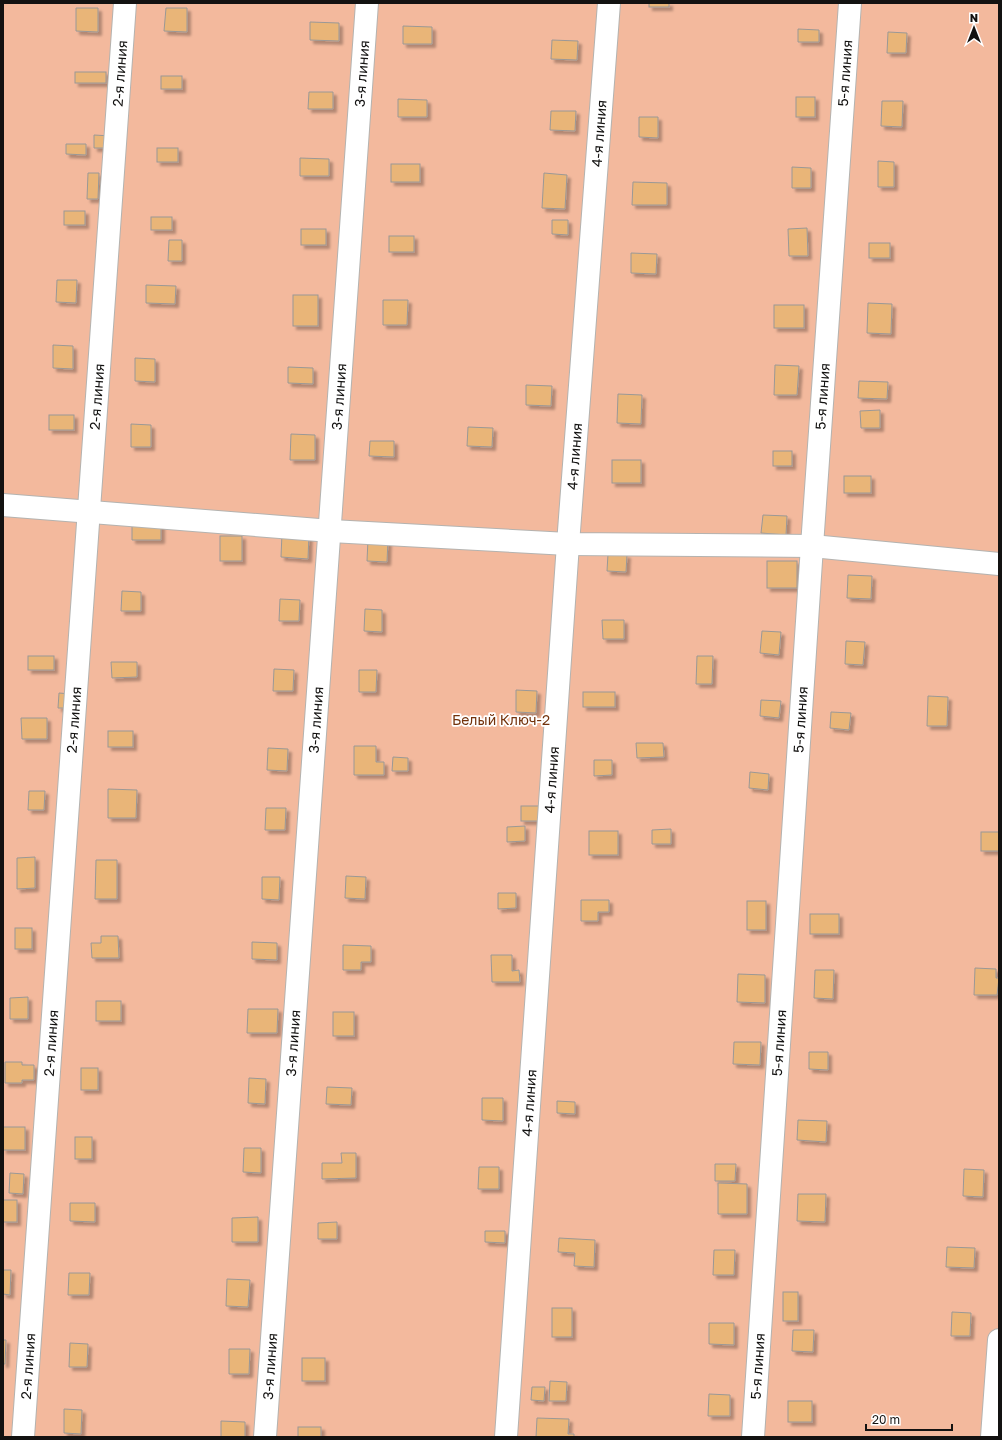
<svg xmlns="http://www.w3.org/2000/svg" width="1002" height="1440" font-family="'Golos Text',sans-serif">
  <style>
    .green { fill: #f3b99d }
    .building { fill: #e9b578; stroke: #9a9896; filter: url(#shadow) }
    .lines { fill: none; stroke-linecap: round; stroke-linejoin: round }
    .street-casing { stroke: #b4b3b0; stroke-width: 24 }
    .street { stroke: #fff; stroke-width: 22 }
    .labels { text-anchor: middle; stroke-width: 3.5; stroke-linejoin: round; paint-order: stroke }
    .street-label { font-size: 14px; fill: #131211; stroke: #fff }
    .park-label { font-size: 14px; fill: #72320b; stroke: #fff }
  </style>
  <defs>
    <filter id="shadow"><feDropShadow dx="3.5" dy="3.5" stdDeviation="1" flood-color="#0004"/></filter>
  </defs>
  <rect width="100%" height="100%" fill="#f9f9f6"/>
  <!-- green -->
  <rect class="green" x="3" y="3" width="996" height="1434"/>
  <!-- building -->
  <g class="building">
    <rect x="649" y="3" width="20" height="4"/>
    <path d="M 76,8 L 98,8 L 98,32 L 76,31 Z"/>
    <path d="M 166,8 L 187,8 L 187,32 L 164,31 Z"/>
    <path d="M 310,22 L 339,23 L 339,41 L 310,40 Z"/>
    <path d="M 403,26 L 432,27 L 432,44 L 403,44 Z"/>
    <path d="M 798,29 L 819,30 L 819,42 L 798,42 Z"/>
    <path d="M 888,32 L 907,33 L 906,53 L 887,53 Z"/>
    <path d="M 552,40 L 578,41 L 577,60 L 551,59 Z"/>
    <rect x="75" y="72" width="31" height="11"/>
    <rect x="161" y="76" width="21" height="13"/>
    <path d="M 309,92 L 333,92 L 333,109 L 308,109 Z"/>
    <rect x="796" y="97" width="19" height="20"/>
    <path d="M 398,99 L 427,100 L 427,117 L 398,117 Z"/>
    <path d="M 882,101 L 903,101 L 902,127 L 881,126 Z"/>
    <path d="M 551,111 L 576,111 L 575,131 L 550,130 Z"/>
    <path d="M 639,117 L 658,117 L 658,138 L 639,137 Z"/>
    <path d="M 94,135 L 112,136 L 111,148 L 94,148 Z"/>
    <path d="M 66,144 L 86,144 L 86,155 L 66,154 Z"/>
    <rect x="157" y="148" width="21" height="14"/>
    <path d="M 300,158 L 329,159 L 329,176 L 300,176 Z"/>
    <path d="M 878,161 L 894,162 L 894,187 L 878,187 Z"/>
    <rect x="391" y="164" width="29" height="18"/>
    <path d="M 792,167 L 811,168 L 811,188 L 792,188 Z"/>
    <path d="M 88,173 L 99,173 L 98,199 L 87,199 Z"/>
    <path d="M 544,173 L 567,175 L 565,209 L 542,208 Z"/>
    <path d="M 633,182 L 667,183 L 667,205 L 632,205 Z"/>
    <rect x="64" y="211" width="21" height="14"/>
    <rect x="151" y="217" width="21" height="13"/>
    <path d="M 552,220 L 568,220 L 568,235 L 552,234 Z"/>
    <path d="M 807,228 L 808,256 L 789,256 L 788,229 Z"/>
    <rect x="301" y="229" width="25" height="16"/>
    <rect x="389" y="236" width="25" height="16"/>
    <path d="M 169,240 L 182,240 L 182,261 L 168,261 Z"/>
    <rect x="869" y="243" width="21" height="15"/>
    <path d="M 631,253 L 657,254 L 656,274 L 631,273 Z"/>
    <path d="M 57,280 L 77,280 L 76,303 L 56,302 Z"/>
    <path d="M 146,285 L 176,286 L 175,304 L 146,303 Z"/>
    <rect x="293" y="295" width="25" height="31"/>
    <path d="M 383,300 L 408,300 L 407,325 L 383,325 Z"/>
    <path d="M 868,303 L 892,304 L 891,334 L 867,333 Z"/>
    <rect x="774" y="305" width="30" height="23"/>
    <path d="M 53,345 L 73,346 L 73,369 L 53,368 Z"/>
    <path d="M 135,358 L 155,359 L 155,382 L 135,381 Z"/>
    <path d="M 775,365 L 799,366 L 797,395 L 774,395 Z"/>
    <path d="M 288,367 L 313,368 L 313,384 L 288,383 Z"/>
    <path d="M 859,381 L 888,382 L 887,399 L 858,398 Z"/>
    <path d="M 526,385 L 552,386 L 551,406 L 526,405 Z"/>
    <path d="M 618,394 L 642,395 L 641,424 L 617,423 Z"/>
    <path d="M 880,410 L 880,428 L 861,428 L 860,411 Z"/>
    <rect x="49" y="415" width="25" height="15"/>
    <path d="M 131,424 L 151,425 L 151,447 L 131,447 Z"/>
    <path d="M 468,427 L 493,428 L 492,447 L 467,446 Z"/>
    <path d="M 291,434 L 315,435 L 315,460 L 290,460 Z"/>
    <path d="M 370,441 L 394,441 L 394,457 L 369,456 Z"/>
    <rect x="773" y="451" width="19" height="15"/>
    <rect x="612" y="460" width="29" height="23"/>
    <rect x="844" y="476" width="27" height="17"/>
    <path d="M 763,515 L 787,516 L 786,535 L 761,533 Z"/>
    <path d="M 132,520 L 161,521 L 161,540 L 132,540 Z"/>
    <path d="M 282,533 L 309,534 L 308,559 L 281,557 Z"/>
    <rect x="220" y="536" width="22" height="25"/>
    <path d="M 368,539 L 388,540 L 387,562 L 367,561 Z"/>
    <path d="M 608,554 L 627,555 L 626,572 L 607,571 Z"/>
    <rect x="767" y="561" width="30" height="27"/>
    <path d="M 848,575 L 872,576 L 871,599 L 847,598 Z"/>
    <path d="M 122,591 L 141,592 L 141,611 L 121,611 Z"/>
    <path d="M 280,599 L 300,600 L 299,621 L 279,621 Z"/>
    <path d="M 365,609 L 382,610 L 382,632 L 364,631 Z"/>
    <path d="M 602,620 L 624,620 L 624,639 L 603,639 Z"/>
    <path d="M 762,631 L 781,632 L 779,655 L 760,653 Z"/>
    <path d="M 846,641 L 865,642 L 863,665 L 845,664 Z"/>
    <rect x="28" y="656" width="26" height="14"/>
    <path d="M 697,656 L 713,656 L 712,684 L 696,684 Z"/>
    <path d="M 111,662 L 137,662 L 137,677 L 112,678 Z"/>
    <path d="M 274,669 L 294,670 L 293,691 L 273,691 Z"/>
    <path d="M 359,670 L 377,670 L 376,692 L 359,692 Z"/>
    <path d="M 516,690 L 537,691 L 536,713 L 516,712 Z"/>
    <rect x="583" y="692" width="32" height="15"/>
    <path d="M 59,693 L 71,694 L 71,708 L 58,708 Z"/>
    <path d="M 928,696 L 948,697 L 947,726 L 927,726 Z"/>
    <path d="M 761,700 L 781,701 L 779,718 L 760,716 Z"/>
    <path d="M 831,712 L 851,713 L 849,730 L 830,728 Z"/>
    <path d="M 21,718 L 47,718 L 47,739 L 22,739 Z"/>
    <rect x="108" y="731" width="25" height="16"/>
    <path d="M 636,743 L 663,743 L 664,757 L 637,758 Z"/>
    <path d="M 354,746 L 376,746 L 376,762 L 384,762 L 384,775 L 354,775 Z"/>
    <path d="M 268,748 L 288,749 L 287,771 L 267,770 Z"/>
    <path d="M 393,757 L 408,758 L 408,771 L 392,771 Z"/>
    <path d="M 594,760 L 612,760 L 612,775 L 594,776 Z"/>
    <path d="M 750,772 L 769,774 L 768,790 L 749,788 Z"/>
    <path d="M 108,789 L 137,790 L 136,818 L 108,818 Z"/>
    <path d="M 29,791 L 45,791 L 44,810 L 28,810 Z"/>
    <rect x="521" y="806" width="19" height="15"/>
    <path d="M 266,808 L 286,808 L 285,830 L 265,830 Z"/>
    <path d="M 525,826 L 525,841 L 507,842 L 507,827 Z"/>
    <path d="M 671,829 L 671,844 L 652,844 L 652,830 Z"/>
    <rect x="589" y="831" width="29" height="24"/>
    <rect x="981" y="832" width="18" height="19"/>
    <path d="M 35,857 L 35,888 L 17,889 L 17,858 Z"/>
    <path d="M 96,860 L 117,860 L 117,899 L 95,899 Z"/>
    <path d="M 346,876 L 366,877 L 365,899 L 345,898 Z"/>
    <path d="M 262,877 L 280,877 L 279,900 L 262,899 Z"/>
    <path d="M 498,893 L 516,893 L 516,908 L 498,909 Z"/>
    <path d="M 581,900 L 609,900 L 609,912 L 598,912 L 598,921 L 581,921 Z"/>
    <rect x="747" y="901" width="19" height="29"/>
    <rect x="810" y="914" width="29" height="20"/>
    <rect x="15" y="928" width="17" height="21"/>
    <path d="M 101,936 L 118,936 L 119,958 L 92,958 L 91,943 L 101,943 Z"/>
    <path d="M 252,942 L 277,943 L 277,960 L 252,959 Z"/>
    <path d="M 343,945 L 371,946 L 371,962 L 361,962 L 361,970 L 343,970 Z"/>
    <path d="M 491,955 L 512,955 L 512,971 L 519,970 L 520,982 L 492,982 Z"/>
    <path d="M 975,968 L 996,969 L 996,978 L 999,978 L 997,995 L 974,995 Z"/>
    <path d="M 815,970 L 834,970 L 833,999 L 814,998 Z"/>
    <path d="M 738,974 L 765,975 L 765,1003 L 737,1002 Z"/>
    <path d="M 28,997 L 28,1019 L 10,1019 L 10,998 Z"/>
    <rect x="96" y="1001" width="25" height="20"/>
    <path d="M 248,1009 L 278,1009 L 277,1033 L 247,1033 Z"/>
    <rect x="333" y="1012" width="21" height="24"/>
    <path d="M 734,1042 L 761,1042 L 760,1065 L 733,1064 Z"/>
    <path d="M 809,1052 L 828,1052 L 828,1070 L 809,1069 Z"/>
    <path d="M 5,1062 L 22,1062 L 22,1065 L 34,1065 L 34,1080 L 22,1080 L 22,1083 L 5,1083 Z"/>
    <rect x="81" y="1068" width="17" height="22"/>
    <path d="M 249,1078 L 266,1079 L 265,1104 L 248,1103 Z"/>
    <path d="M 327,1087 L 352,1088 L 351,1105 L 326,1104 Z"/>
    <path d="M 482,1098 L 503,1098 L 503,1121 L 482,1120 Z"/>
    <path d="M 557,1101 L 575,1102 L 575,1114 L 557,1113 Z"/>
    <path d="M 798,1120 L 827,1121 L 826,1142 L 797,1140 Z"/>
    <rect x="3" y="1127" width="22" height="23"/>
    <rect x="75" y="1137" width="17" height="22"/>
    <path d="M 244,1148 L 261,1148 L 261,1173 L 243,1172 Z"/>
    <path d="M 341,1153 L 356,1153 L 356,1178 L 322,1179 L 322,1163 L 342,1163 Z"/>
    <path d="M 715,1164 L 736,1164 L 735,1181 L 715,1181 Z"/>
    <path d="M 479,1167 L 499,1167 L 499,1189 L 478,1189 Z"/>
    <path d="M 964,1169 L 984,1170 L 983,1197 L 963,1196 Z"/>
    <path d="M 10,1173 L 24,1174 L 23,1194 L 9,1193 Z"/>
    <path d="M 718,1183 L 747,1184 L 747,1214 L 718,1214 Z"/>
    <path d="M 798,1194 L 826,1194 L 825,1222 L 797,1221 Z"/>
    <rect x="3" y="1200" width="14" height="22"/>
    <path d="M 70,1203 L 95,1203 L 95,1222 L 70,1221 Z"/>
    <path d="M 258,1217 L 258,1242 L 232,1242 L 232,1218 Z"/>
    <path d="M 337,1222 L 337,1239 L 318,1239 L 318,1223 Z"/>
    <path d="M 485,1231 L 505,1231 L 505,1243 L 485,1242 Z"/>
    <path d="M 559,1238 L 595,1240 L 594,1267 L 574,1266 L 575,1253 L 558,1252 Z"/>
    <path d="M 947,1247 L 975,1248 L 974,1268 L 946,1267 Z"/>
    <path d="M 714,1250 L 735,1250 L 734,1275 L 713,1275 Z"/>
    <path d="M 3,1270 L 11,1270 L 10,1295 L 3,1294 Z"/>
    <path d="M 69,1273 L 90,1273 L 89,1295 L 68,1295 Z"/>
    <path d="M 227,1279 L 250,1280 L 248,1307 L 226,1306 Z"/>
    <rect x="783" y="1292" width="15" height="29"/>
    <rect x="552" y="1308" width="20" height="29"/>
    <path d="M 952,1312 L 971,1313 L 970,1336 L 951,1336 Z"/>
    <path d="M 709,1323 L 734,1323 L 734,1345 L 709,1344 Z"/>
    <path d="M 793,1330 L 814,1330 L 813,1352 L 792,1351 Z"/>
    <path d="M 3,1340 L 6,1340 L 5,1364 L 3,1364 Z"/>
    <path d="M 70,1343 L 88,1344 L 87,1367 L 69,1367 Z"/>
    <path d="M 229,1349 L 250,1349 L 249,1374 L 229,1374 Z"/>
    <rect x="302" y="1358" width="23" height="23"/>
    <path d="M 550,1381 L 567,1382 L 566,1401 L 549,1401 Z"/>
    <path d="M 532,1387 L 545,1387 L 544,1401 L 531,1400 Z"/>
    <path d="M 709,1394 L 730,1395 L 730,1416 L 708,1416 Z"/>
    <rect x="788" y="1401" width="24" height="21"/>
    <path d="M 64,1409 L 82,1410 L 81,1434 L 64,1433 Z"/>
    <path d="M 537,1418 L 569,1419 L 568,1434 L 574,1434 L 574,1437 L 536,1437 Z"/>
    <path d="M 221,1421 L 245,1422 L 245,1437 L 221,1437 Z"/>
    <rect x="298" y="1427" width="23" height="10"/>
  </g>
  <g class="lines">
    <!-- street casing -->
    <g class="street-casing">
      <g id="street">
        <path d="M 3,505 L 331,531 L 568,544 L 812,546 L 999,564"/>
        <path id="s1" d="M 23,1437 L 125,3"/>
        <path id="s2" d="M 265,1437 L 367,3"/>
        <path id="s3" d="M 506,1437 L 568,544 L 609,3"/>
        <path id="s4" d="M 753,1437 L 812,546 L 850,3"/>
        <path d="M 992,1437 L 999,1340"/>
      </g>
    </g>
    <!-- street -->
    <use href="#street" class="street"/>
  </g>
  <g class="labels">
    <!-- street labels -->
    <g class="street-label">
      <text dy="5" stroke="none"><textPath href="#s4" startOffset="1367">5-я линия</textPath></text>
      <text dy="5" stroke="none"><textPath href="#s1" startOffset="1367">2-я линия</textPath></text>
      <text dy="5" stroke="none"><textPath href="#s2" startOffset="1367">3-я линия</textPath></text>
      <text dy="5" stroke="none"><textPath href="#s3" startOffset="1307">4-я линия</textPath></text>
      <text dy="5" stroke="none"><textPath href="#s1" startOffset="1043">2-я линия</textPath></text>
      <text dy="5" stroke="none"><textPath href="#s2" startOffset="1043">3-я линия</textPath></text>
      <text dy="5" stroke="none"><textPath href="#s4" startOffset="1043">5-я линия</textPath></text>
      <text dy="5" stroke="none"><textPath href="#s3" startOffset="983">4-я линия</textPath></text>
      <text dy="5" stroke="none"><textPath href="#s1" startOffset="719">2-я линия</textPath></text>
      <text dy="5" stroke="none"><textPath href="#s2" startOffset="719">3-я линия</textPath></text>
      <text dy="5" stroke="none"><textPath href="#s4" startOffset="719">5-я линия</textPath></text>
      <text dy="5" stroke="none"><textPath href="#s3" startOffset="659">4-я линия</textPath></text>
      <text dy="5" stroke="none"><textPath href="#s1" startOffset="395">2-я линия</textPath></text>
      <text dy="5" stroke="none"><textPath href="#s2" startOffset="395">3-я линия</textPath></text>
      <text dy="5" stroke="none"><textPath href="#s4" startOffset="395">5-я линия</textPath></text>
      <text dy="5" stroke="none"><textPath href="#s3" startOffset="335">4-я линия</textPath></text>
      <text dy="5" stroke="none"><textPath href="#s1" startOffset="71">2-я линия</textPath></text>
      <text dy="5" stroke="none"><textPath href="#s2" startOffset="71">3-я линия</textPath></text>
      <text dy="5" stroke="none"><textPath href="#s4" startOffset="71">5-я линия</textPath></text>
    </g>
    <!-- park labels -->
    <g class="park-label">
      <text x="501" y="725">Белый Ключ-2</text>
    </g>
  </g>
  <!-- border -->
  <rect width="1002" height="1440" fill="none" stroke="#131211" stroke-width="8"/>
  <!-- north arrow -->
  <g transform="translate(974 28)" stroke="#ffffff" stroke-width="3" paint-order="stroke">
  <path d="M0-3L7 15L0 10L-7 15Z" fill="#131211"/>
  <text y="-6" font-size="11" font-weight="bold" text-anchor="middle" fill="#131211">N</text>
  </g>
  <!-- scale -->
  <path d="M866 1424v6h86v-6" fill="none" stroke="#131211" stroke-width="2"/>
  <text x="872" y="1424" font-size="12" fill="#131211" stroke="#ffffff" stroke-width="3" paint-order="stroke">20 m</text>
</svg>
